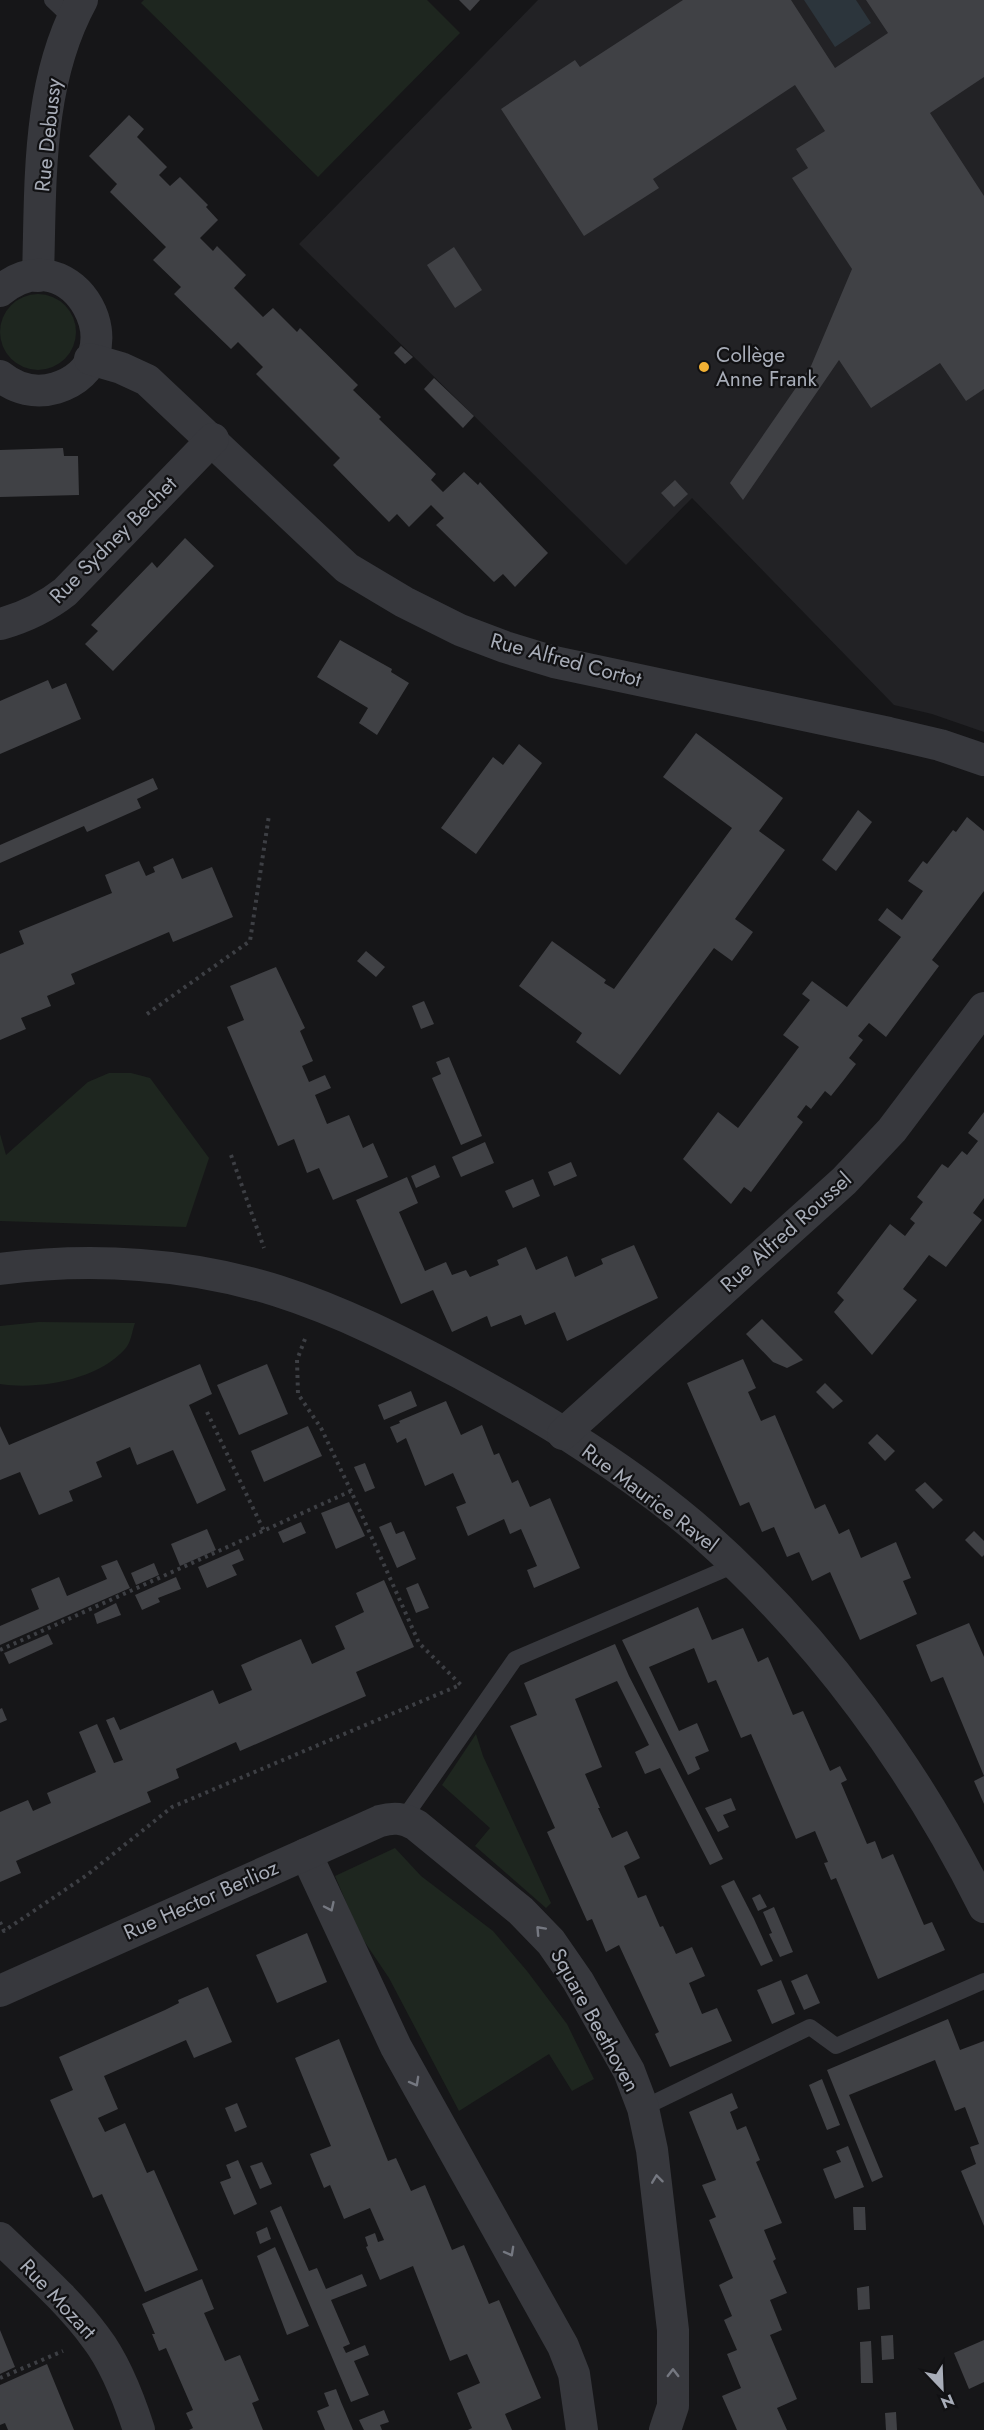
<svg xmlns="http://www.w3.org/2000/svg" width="984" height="2430" font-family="Jost,sans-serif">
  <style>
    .built { fill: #222225 }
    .green { fill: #1e261f }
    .water { fill: #2c353c }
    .building { fill: #404145 }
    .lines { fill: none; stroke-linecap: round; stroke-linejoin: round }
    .path { stroke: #3d3f44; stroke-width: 4; stroke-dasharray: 3 4.5; stroke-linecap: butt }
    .service { stroke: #37383d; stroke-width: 16 }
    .minor { stroke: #37383d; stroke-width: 32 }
    .oneway { stroke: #757881 }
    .poi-dot { fill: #f2b134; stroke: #111113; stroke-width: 2 }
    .labels { text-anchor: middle; stroke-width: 4.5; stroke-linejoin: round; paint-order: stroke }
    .street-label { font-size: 21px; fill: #a8adb8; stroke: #111113 }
    .poi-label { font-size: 21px; fill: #a8adb8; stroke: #111113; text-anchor: start }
  </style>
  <rect width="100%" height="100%" fill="#161618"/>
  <!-- built -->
  <path class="built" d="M 538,0 L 984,0 L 984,732 L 932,714 L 894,705 L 692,498 L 626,565 L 299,244 Z"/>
  <!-- green -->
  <g class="green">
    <path d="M 144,0 L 427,0 L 460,33 L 318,177 L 141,3 Z"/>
    <circle cx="38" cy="332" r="38"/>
    <path d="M 109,1073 L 131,1073 L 150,1078 L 209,1158 L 186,1227 L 0,1221 L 0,1134 L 6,1155 L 88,1082 Z"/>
    <path d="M 39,1322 L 135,1323 C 132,1331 131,1343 125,1349 C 98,1380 38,1390 0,1384 L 0,1326 Z"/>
    <path d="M 476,1734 L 483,1756 L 551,1903 L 546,1908 L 475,1846 L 490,1828 L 442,1785 Z"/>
    <path d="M 395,1848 L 421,1876 L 493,1931 L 527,1971 L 567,2024 L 594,2079 L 572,2091 L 549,2054 L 459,2111 L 389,1978 L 360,1935 L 335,1876 Z"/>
  </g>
  <!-- water -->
  <path class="water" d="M 804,0 L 856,0 L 871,23 L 835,47 Z"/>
  <!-- building -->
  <g class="building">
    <path d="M 459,0 L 480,0 L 470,11 Z"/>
    <path d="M 683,0 L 791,0 L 835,68 L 888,33 L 866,0 L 984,0 L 984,77 L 930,113 L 984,196 L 984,389 L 966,401 L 940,363 L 871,408 L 839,360 L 743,500 L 730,483 L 811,366 L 852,269 L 792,178 L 808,168 L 796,149 L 825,131 L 795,85 L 653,179 L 659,188 L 584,236 L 501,109 L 575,60 L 580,67 Z"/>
    <path d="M 129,115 L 144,129 L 137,137 L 167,167 L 159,175 L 170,186 L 180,177 L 208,205 L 206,207 L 218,220 L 200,238 L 213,251 L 217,246 L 246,275 L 234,288 L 263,317 L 273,308 L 297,332 L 300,328 L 358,385 L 353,390 L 381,417 L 379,419 L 436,474 L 431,480 L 443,492 L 464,472 L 478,485 L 480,482 L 548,553 L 515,587 L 503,574 L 494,582 L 436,525 L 444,518 L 431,505 L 409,527 L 397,514 L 389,522 L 333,465 L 340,458 L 256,374 L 263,367 L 238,342 L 231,349 L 174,294 L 181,287 L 153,260 L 166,247 L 110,192 L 117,184 L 89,156 Z"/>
    <path d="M 454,247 L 482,290 L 455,308 L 427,265 Z"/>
    <path d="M 401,346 L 413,357 L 405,364 L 394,353 Z"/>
    <path d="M 434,378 L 474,416 L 463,428 L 424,389 Z"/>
    <path d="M 63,448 L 64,456 L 78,456 L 79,495 L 0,497 L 0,450 Z"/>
    <path d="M 675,480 L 688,494 L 674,507 L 661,493 Z"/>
    <path d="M 185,538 L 214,566 L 113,671 L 85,644 L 98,631 L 91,625 L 152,562 L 157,568 Z"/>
    <path d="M 340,640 L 392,669 L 391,672 L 409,683 L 377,735 L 359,723 L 368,708 L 317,677 Z"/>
    <path d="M 48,680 L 52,689 L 66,683 L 81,719 L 0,754 L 0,701 Z"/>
    <path d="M 696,733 L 783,798 L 759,831 L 785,850 L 735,919 L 753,932 L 732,961 L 714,948 L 620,1075 L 576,1042 L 582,1033 L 519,986 L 552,941 L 606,980 L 604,983 L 614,989 L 732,828 L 663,777 Z"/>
    <path d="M 519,744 L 542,763 L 476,854 L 441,828 L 493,757 L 503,765 Z"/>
    <path d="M 153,778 L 158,789 L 137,799 L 141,808 L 87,832 L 84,826 L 0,863 L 0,845 Z"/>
    <path d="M 858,810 L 872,822 L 836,871 L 822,860 Z"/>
    <path d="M 967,817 L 984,831 L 984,891 L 932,960 L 939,966 L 886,1037 L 869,1023 L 858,1036 L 863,1040 L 849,1058 L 856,1064 L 843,1081 L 831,1096 L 825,1091 L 811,1109 L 806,1105 L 797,1117 L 803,1122 L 751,1192 L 744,1187 L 731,1204 L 683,1159 L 718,1112 L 738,1128 L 799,1047 L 783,1035 L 810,1000 L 802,994 L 812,981 L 847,1007 L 901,937 L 878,920 L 887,908 L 902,920 L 923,891 L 908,881 L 923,861 L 927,864 L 953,830 L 956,832 Z"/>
    <path d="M 173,858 L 182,879 L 212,867 L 233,917 L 173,942 L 169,932 L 71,974 L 75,984 L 47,996 L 51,1006 L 21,1018 L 26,1029 L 0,1040 L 0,954 L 24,944 L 19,931 L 112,893 L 105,875 L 139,861 L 146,876 L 155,872 L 153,867 Z"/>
    <path d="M 366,951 L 385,967 L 376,977 L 357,961 Z"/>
    <path d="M 276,967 L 305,1028 L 300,1031 L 313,1061 L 302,1066 L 309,1082 L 325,1075 L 331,1088 L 315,1095 L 327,1124 L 349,1115 L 363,1148 L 373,1143 L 388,1177 L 333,1200 L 319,1168 L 307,1173 L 294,1139 L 278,1146 L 227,1027 L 244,1020 L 230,986 Z"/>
    <path d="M 424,1001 L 434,1024 L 421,1029 L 412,1006 Z"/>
    <path d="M 449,1057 L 482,1136 L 461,1145 L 432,1078 L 441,1074 L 436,1062 Z"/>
    <path d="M 984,1112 L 984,1198 L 973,1213 L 982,1220 L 946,1267 L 929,1255 L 903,1289 L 917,1300 L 872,1355 L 834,1312 L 844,1300 L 837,1293 L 890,1224 L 905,1236 L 915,1223 L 910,1219 L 923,1202 L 917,1197 L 942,1164 L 948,1168 L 962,1151 L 967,1155 L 978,1141 L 968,1133 Z"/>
    <path d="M 485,1142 L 494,1163 L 461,1177 L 452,1157 Z"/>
    <path d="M 571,1162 L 577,1176 L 554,1186 L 548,1172 Z"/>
    <path d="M 435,1165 L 440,1177 L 416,1188 L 411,1176 Z"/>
    <path d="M 407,1177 L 418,1203 L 399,1212 L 425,1271 L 446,1262 L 452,1275 L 466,1270 L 470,1277 L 499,1265 L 497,1260 L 526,1247 L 536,1270 L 567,1256 L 575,1277 L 603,1264 L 601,1259 L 634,1245 L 658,1298 L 567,1341 L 555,1312 L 525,1325 L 521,1315 L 491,1327 L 487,1316 L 452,1332 L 433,1290 L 401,1304 L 356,1200 Z"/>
    <path d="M 533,1179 L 540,1196 L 513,1208 L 505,1191 Z"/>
    <path d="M 762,1319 L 803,1360 L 787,1368 L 773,1362 L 746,1334 Z"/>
    <path d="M 743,1359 L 756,1388 L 748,1392 L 761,1421 L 775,1415 L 815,1509 L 825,1504 L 839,1534 L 849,1529 L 861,1558 L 896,1542 L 911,1578 L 903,1581 L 917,1614 L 860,1640 L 830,1572 L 812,1581 L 799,1552 L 787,1557 L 774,1527 L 762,1532 L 749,1502 L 740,1506 L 687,1383 Z"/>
    <path d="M 200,1364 L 212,1394 L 189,1405 L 226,1490 L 197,1504 L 173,1450 L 137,1465 L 130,1447 L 96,1462 L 102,1477 L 69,1491 L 73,1501 L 39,1515 L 20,1472 L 0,1480 L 0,1426 L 9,1445 Z"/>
    <path d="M 267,1364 L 288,1414 L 239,1435 L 217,1385 Z"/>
    <path d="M 825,1383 L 843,1401 L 833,1409 L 816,1392 Z"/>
    <path d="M 411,1391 L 417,1406 L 384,1420 L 378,1405 Z"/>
    <path d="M 446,1401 L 461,1435 L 482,1425 L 494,1455 L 499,1453 L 512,1483 L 518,1480 L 530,1507 L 550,1498 L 580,1568 L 534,1588 L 527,1570 L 537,1566 L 521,1529 L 510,1534 L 504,1519 L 468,1536 L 456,1507 L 466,1503 L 453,1473 L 425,1486 L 406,1438 L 397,1443 L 390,1427 L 400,1423 L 399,1421 Z"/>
    <path d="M 308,1426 L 322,1456 L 264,1482 L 251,1451 Z"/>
    <path d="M 877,1434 L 895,1451 L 885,1461 L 868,1443 Z"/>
    <path d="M 365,1463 L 375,1488 L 365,1492 L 354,1467 Z"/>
    <path d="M 925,1482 L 943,1500 L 933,1509 L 915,1490 Z"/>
    <path d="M 349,1502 L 365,1536 L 336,1549 L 321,1513 Z"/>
    <path d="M 301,1522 L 306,1533 L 283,1543 L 278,1532 Z"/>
    <path d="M 391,1522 L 396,1534 L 404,1531 L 416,1559 L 397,1568 L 379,1527 Z"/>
    <path d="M 207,1529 L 216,1550 L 180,1566 L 171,1544 Z"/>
    <path d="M 974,1531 L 984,1541 L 984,1555 L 982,1557 L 965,1540 Z"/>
    <path d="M 239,1549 L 244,1560 L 232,1565 L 237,1575 L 207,1588 L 198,1567 Z"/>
    <path d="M 117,1560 L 130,1588 L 0,1645 L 0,1626 L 39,1609 L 31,1589 L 59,1577 L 67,1596 L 107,1579 L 101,1566 Z"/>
    <path d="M 154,1563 L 159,1575 L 136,1585 L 131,1573 Z"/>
    <path d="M 176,1577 L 181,1589 L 158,1598 L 160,1602 L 142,1610 L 135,1595 Z"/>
    <path d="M 384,1580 L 414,1647 L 356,1672 L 366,1696 L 240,1751 L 236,1742 L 176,1769 L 179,1778 L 147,1792 L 151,1802 L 16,1861 L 21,1873 L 0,1882 L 0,1812 L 28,1800 L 33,1811 L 51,1803 L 47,1793 L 96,1772 L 79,1732 L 97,1724 L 114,1763 L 123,1760 L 106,1720 L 114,1717 L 120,1730 L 213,1690 L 219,1704 L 252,1690 L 241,1665 L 301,1639 L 312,1664 L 345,1649 L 335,1626 L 364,1612 L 356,1593 Z"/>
    <path d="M 418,1583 L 429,1608 L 416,1613 L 406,1588 Z"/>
    <path d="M 116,1603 L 121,1615 L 97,1624 L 94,1614 Z"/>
    <path d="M 698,1607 L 712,1640 L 743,1628 L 758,1662 L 768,1657 L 793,1715 L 803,1711 L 830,1771 L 840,1766 L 847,1780 L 841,1783 L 867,1844 L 875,1841 L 882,1859 L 893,1854 L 924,1925 L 932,1922 L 945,1950 L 878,1979 L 836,1878 L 831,1880 L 824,1863 L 828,1862 L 815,1831 L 796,1839 L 751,1734 L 741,1738 L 716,1680 L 708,1683 L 694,1648 L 649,1667 L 679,1731 L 697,1723 L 709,1751 L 695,1757 L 700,1769 L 688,1775 L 622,1640 Z"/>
    <path d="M 969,1623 L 984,1657 L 984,1804 L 974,1781 L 984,1776 L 943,1677 L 931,1682 L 916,1645 Z"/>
    <path d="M 48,1634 L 53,1644 L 9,1664 L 4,1653 Z"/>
    <path d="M 615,1644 L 629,1676 L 723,1859 L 710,1865 L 660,1768 L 645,1774 L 635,1752 L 649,1745 L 617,1681 L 575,1699 L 602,1767 L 585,1774 L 600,1808 L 598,1808 L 612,1838 L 627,1831 L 640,1858 L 624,1866 L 638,1898 L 646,1895 L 660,1927 L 663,1926 L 676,1954 L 692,1947 L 705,1976 L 689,1983 L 702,2014 L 717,2008 L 732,2041 L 670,2067 L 655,2034 L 659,2032 L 619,1945 L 606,1952 L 592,1919 L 587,1921 L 547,1832 L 555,1828 L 510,1726 L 537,1715 L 524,1683 Z"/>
    <path d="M 2,1708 L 7,1720 L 0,1723 L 0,1709 Z"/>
    <path d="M 731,1798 L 736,1810 L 723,1815 L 729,1827 L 718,1832 L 705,1808 Z"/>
    <path d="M 734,1880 L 754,1919 L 773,1961 L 761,1966 L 721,1886 Z"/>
    <path d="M 760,1894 L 767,1907 L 758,1911 L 752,1898 Z"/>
    <path d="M 774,1907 L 793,1952 L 780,1957 L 769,1934 L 772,1933 L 763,1912 Z"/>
    <path d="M 307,1933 L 327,1982 L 277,2003 L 256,1955 Z"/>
    <path d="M 807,1974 L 820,2003 L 804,2010 L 791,1981 Z"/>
    <path d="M 781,1980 L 795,2014 L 772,2024 L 757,1990 Z"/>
    <path d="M 208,1987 L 232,2042 L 194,2058 L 186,2040 L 104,2076 L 118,2109 L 98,2118 L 105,2132 L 125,2123 L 147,2173 L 154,2170 L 198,2270 L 145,2292 L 102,2194 L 93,2198 L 50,2100 L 73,2090 L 59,2057 L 165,2010 L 179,2003 L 178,2000 Z"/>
    <path d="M 948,2019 L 960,2050 L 984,2041 L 984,2226 L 961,2171 L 976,2164 L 970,2147 L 979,2144 L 965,2107 L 955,2111 L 935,2060 L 849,2095 L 883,2177 L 872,2182 L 827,2070 Z"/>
    <path d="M 339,2039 L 388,2161 L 396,2158 L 411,2191 L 425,2185 L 452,2250 L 464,2245 L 489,2304 L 499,2300 L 541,2398 L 505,2414 L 512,2430 L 468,2430 L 472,2428 L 457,2393 L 480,2383 L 467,2354 L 450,2361 L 413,2266 L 380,2280 L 366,2247 L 368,2246 L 365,2237 L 375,2233 L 378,2242 L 384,2240 L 370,2208 L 344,2219 L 330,2185 L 324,2188 L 310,2154 L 331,2146 L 295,2058 Z"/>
    <path d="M 822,2079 L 840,2125 L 827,2130 L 809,2085 Z"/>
    <path d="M 732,2093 L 738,2108 L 730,2112 L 737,2130 L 746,2126 L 760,2160 L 756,2162 L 782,2223 L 764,2230 L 776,2259 L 773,2261 L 787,2293 L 770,2300 L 782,2330 L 770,2335 L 797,2399 L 777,2408 L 787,2430 L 737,2430 L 722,2396 L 741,2388 L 727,2354 L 737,2350 L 724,2320 L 732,2316 L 719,2285 L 733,2278 L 709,2220 L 716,2217 L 702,2185 L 716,2180 L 689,2112 Z"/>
    <path d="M 237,2103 L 247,2127 L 235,2132 L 225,2108 Z"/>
    <path d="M 848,2146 L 864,2187 L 835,2199 L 823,2169 L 841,2162 L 836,2151 Z"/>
    <path d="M 238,2160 L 257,2204 L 234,2215 L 220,2182 L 231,2178 L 226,2165 Z"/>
    <path d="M 262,2162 L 272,2184 L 260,2189 L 250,2166 Z"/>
    <path d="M 281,2206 L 309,2271 L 317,2268 L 326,2289 L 362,2274 L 367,2286 L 331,2300 L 350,2344 L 343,2347 L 346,2353 L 365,2345 L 369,2355 L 354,2361 L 369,2395 L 351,2402 L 270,2211 Z"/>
    <path d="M 853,2207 L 865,2207 L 866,2230 L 854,2230 Z"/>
    <path d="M 267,2227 L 271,2239 L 260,2244 L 256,2232 Z"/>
    <path d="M 275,2247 L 309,2326 L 287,2335 L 257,2256 Z"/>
    <path d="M 202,2279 L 214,2309 L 204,2313 L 225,2361 L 240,2355 L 259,2400 L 252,2403 L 263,2430 L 189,2430 L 193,2428 L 186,2413 L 193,2410 L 166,2348 L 159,2351 L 152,2334 L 155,2334 L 142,2304 Z"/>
    <path d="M 869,2286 L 870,2309 L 858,2310 L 857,2288 Z"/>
    <path d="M 0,2330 L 15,2367 L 0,2374 Z"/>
    <path d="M 893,2335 L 894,2359 L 882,2360 L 881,2336 Z"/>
    <path d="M 984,2340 L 984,2382 L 969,2389 L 954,2353 Z"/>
    <path d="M 871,2341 L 873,2383 L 861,2383 L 860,2342 Z"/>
    <path d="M 47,2364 L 74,2430 L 8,2430 L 5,2423 L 0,2425 L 0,2385 Z"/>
    <path d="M 336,2389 L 341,2402 L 353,2430 L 325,2430 L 317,2411 L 329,2406 L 324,2393 Z"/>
    <path d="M 384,2410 L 389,2422 L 380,2425 L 382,2430 L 364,2430 L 359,2420 Z"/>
    <path d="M 896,2412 L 897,2430 L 886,2430 L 885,2413 Z"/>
  </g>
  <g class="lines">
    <!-- path -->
    <g class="path">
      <path d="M 147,1014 L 250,941 L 269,815"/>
      <path d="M 231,1155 L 264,1248"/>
      <path d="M 305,1339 L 297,1360 L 298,1394 L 321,1428 L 351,1491"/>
      <path d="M 207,1412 L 264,1531"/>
      <path d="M 0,1650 L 351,1491 L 419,1643 L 461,1685"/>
      <path d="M 0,1922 L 4,1931 L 87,1875 L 172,1807 L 460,1685"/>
      <path d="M 0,2378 L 63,2351"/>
    </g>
    <!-- service -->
    <g class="service">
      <path d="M 52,0 L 72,19"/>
      <path d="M 404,1818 L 515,1659 L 735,1565"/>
      <path d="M 643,2108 L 810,2027 L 836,2046 L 984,1981"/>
    </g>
    <!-- minor -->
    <g class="minor">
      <path d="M 38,276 C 41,183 36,84 82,0"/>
      <path d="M 0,291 C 73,230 143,361 56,388 C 36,394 16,389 0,376"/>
      <path d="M 90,359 L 121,368 L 147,380 L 347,568 L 404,602 L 460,630 L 505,647 L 554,662 L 889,733 L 940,745 L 984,760"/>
      <path d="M 1,624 C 25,617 46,607 65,592 L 213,439"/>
      <path d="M 0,1269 C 92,1257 189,1263 278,1291 C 341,1311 402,1342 460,1373 C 545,1419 631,1471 704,1535 C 820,1638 915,1768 984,1907"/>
      <path d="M 563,1434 L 844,1181 L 892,1130 L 984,1008"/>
      <path d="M 306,1854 L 396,2047 L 563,2346 L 574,2374 L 582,2430"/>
      <path d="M 0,1991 L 380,1821 C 394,1817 403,1818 416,1825 L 521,1911 L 551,1942 L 578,1981 L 629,2071 L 643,2108 L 652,2150 L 673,2330 L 673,2406 L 665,2430"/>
      <path d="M 0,2238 C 33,2270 69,2301 96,2338 C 116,2364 129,2399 139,2430"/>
    </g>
  </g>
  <!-- one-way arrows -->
  <defs><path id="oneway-chevron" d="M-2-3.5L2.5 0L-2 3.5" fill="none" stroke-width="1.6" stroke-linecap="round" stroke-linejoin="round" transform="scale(1.5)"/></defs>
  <g class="oneway">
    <use href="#oneway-chevron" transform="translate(330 1907) rotate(65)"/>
    <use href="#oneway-chevron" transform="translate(540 1930) rotate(-133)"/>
    <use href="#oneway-chevron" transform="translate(415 2082) rotate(61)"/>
    <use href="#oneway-chevron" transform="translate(657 2179) rotate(-97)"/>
    <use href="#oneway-chevron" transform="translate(510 2252) rotate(61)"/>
    <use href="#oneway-chevron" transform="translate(673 2373) rotate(-90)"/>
  </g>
  <!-- markers -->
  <circle class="poi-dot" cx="704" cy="367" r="6"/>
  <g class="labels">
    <!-- street labels -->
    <g class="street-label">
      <text transform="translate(48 135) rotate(-84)" y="7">Rue Debussy</text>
      <text transform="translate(113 540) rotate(-45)" y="7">Rue Sydney Bechet</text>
      <text transform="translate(566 660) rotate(15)" y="7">Rue Alfred Cortot</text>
      <text transform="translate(786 1232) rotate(-42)" y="7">Rue Alfred Roussel</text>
      <text transform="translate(650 1498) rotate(37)" y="7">Rue Maurice Ravel</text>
      <text transform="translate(201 1900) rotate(-24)" y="7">Rue Hector Berlioz</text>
      <text transform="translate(595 2020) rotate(61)" y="7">Square Beethoven</text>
      <text transform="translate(58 2299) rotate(47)" y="7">Rue Mozart</text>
    </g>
    <!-- poi labels -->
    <g class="poi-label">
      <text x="716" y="362">Collège<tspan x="716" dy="24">Anne Frank</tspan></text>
    </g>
  </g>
  <!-- north arrow -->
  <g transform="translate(942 2388) rotate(157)" stroke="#111113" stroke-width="4.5" paint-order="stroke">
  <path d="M0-4.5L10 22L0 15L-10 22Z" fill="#a8adb8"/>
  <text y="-9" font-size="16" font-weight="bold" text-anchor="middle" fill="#a8adb8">N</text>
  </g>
</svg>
